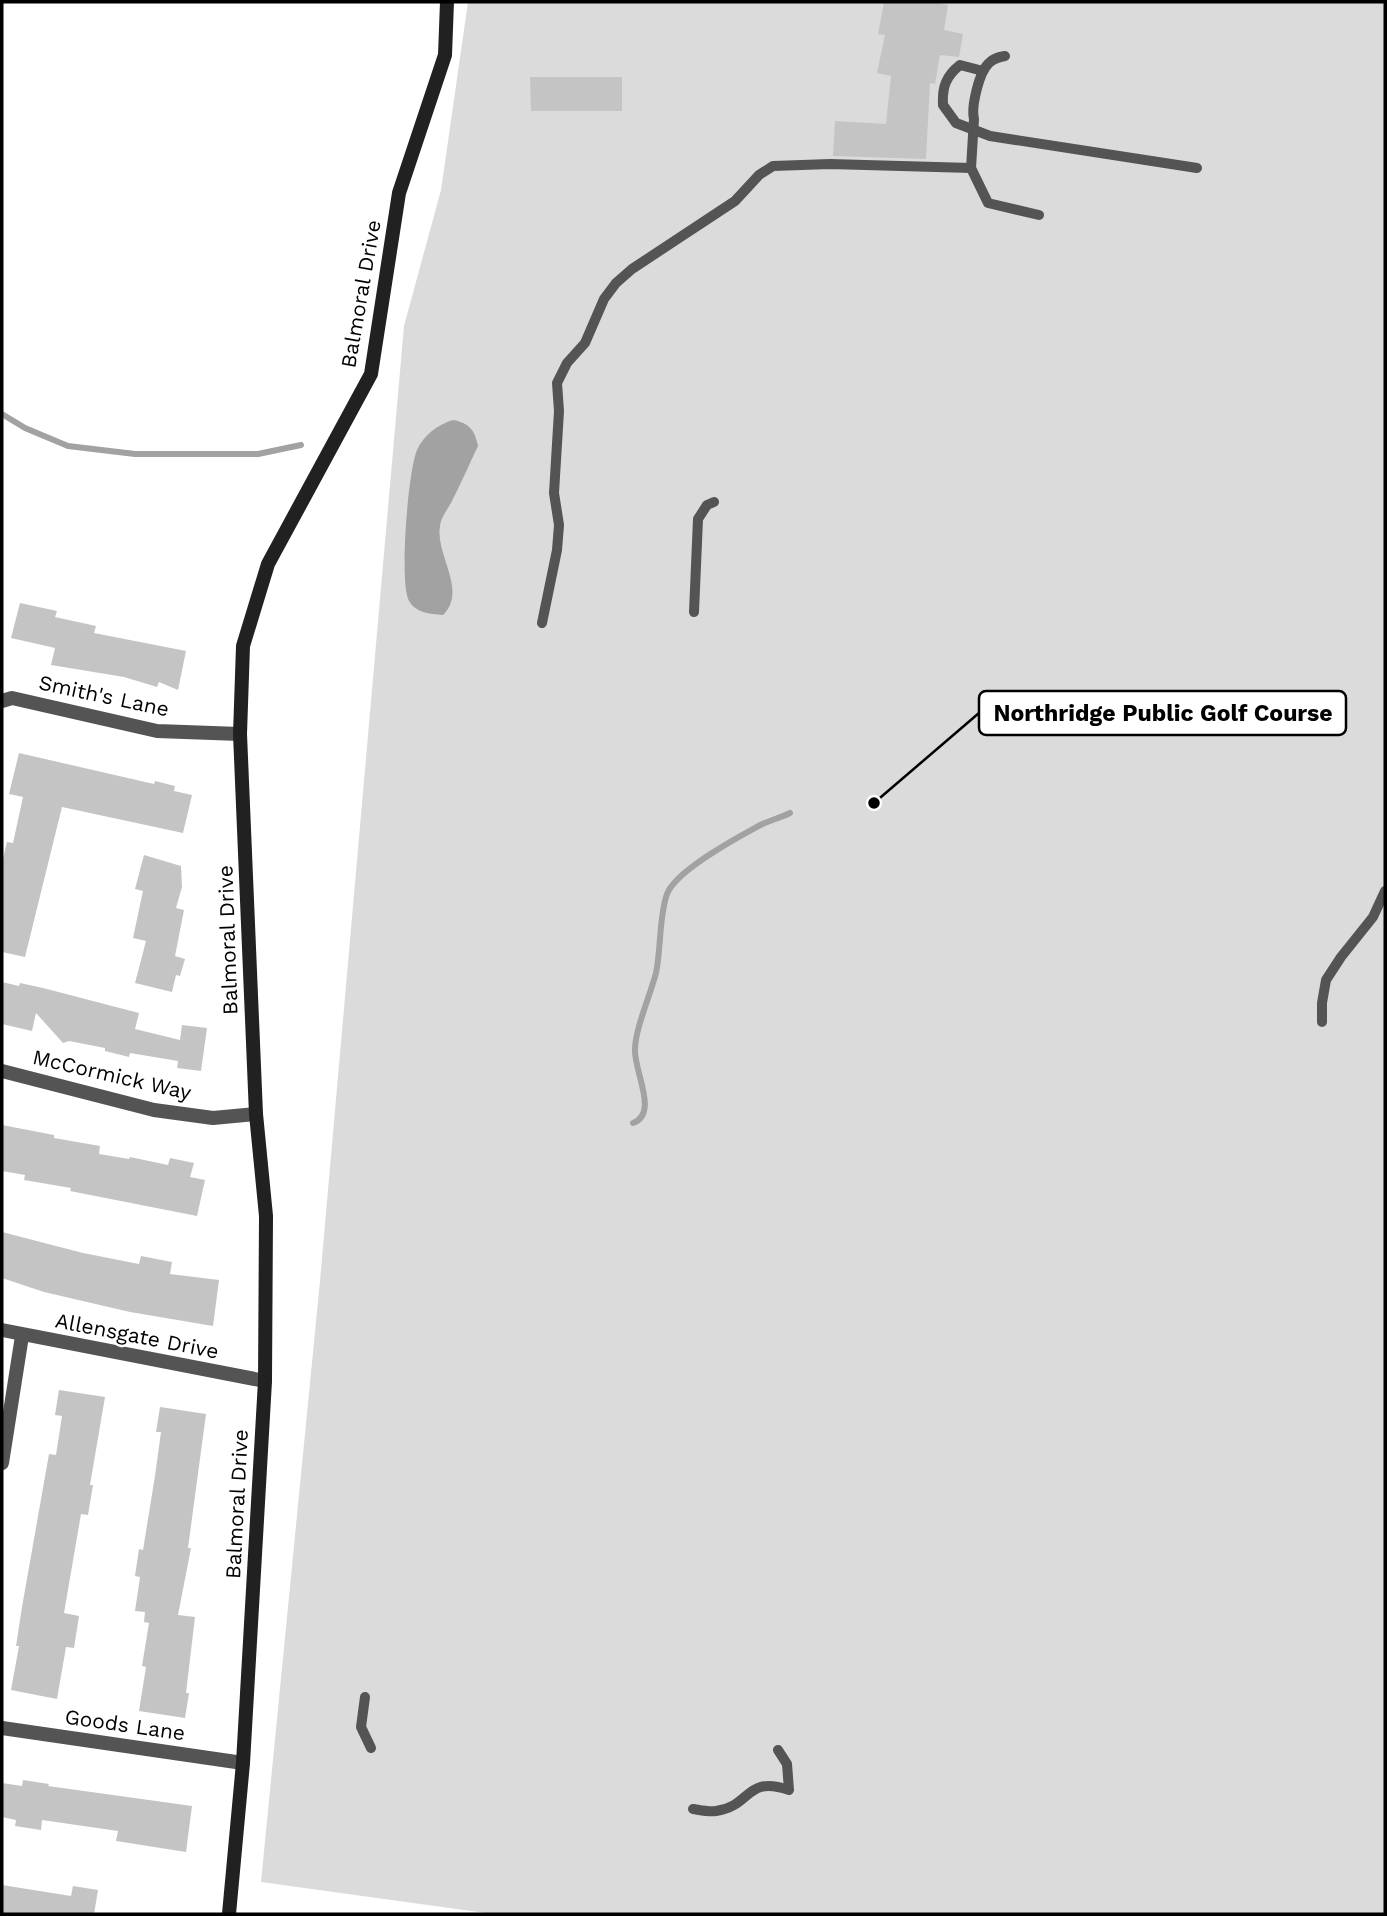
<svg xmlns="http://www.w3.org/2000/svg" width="1387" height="1916" font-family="'Work Sans',sans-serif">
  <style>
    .green { fill: #dbdbdb }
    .water { fill: #a2a2a2 }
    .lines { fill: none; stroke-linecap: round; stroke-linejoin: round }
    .stream { stroke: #a2a2a2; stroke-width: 6 }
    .building { fill: #c4c4c4 }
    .lane { stroke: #545454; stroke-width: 10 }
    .street { stroke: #545454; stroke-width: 14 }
    .secondary { stroke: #212121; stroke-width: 14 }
    .labels { text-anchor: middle; stroke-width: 5; stroke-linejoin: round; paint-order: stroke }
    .street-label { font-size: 21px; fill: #000; stroke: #fff }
    .leader { fill: none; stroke: #000; stroke-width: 2.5 }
    .callout-dot { fill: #000; stroke: #fff; stroke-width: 2.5 }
    .callout { fill: #fff; stroke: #000; stroke-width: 2.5 }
    .callout-label { font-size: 23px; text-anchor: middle; font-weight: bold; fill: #000 }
  </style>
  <rect width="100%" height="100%" fill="#fff"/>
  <!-- green -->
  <path class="green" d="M 468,2 L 1385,2 L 1385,1914 L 493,1914 L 261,1882 L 320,1281 L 404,326 L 441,190 Z"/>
  <!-- water -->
  <path class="water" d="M 453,420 C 469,423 475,430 478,446 C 469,465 461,483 452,501 C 448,509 441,517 440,526 C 435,555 468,590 443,615 C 430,614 416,613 409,601 C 399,583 408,471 417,450 C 424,435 437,425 453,420 Z"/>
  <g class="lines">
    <!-- stream -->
    <g class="stream">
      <path d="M 2,414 L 25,428 L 68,446 L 135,454 L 258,454 L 301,445"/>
      <path d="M 633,1123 C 659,1114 634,1071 635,1050 C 635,1029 650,996 656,973 C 661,950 659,916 667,894 C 676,871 733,840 755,828 C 766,821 778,819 790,813"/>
    </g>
  </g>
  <!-- building -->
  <g class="building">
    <path d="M 884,2 L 932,2 L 948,5 L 944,30 L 963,34 L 959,57 L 940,55 L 935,84 L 930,83 L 926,159 L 833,156 L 835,121 L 886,124 L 891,76 L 877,73 L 885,35 L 878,34 Z"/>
    <path d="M 530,77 L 622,77 L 622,111 L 531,111 Z"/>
    <path d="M 20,603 L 57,611 L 55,617 L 96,626 L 94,633 L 186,651 L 178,690 L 159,682 L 157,687 L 124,677 L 51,665 L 55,648 L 11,638 Z"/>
    <path d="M 19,753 L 154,784 L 155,781 L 175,786 L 174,791 L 192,795 L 183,833 L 62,807 L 25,957 L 2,952 L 2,863 L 7,842 L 13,843 L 23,797 L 9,794 Z"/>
    <path d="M 144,855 L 181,866 L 182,887 L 176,908 L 184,910 L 175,956 L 185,959 L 180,976 L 176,975 L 172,992 L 135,983 L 146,941 L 133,938 L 143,891 L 135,889 Z"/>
    <path d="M 2,982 L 19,986 L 20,983 L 43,988 L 139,1013 L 135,1029 L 180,1040 L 182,1025 L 207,1028 L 201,1071 L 177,1068 L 178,1061 L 130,1053 L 129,1057 L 105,1051 L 105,1048 L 69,1041 L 63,1043 L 36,1013 L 32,1031 L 2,1024 Z"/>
    <path d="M 2,1125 L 54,1135 L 54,1138 L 100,1146 L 99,1154 L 129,1159 L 130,1157 L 168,1165 L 170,1158 L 194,1163 L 190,1177 L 205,1180 L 197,1216 L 70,1191 L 71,1188 L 24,1180 L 25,1175 L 2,1171 Z"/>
    <path d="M 2,1232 L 83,1253 L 139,1264 L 141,1256 L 172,1262 L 170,1274 L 219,1280 L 213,1326 L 130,1312 L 44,1292 L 2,1278 Z"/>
    <path d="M 59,1390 L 105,1397 L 90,1485 L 93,1485 L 88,1515 L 81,1514 L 64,1613 L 79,1616 L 74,1648 L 66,1647 L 57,1699 L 11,1690 L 19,1646 L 16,1646 L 22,1607 L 49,1454 L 56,1455 L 62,1416 L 55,1415 Z"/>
    <path d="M 160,1407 L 206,1414 L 188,1548 L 191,1548 L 178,1615 L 195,1617 L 186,1693 L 189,1693 L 185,1718 L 139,1711 L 146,1667 L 142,1666 L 149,1623 L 144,1622 L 145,1612 L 135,1611 L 140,1577 L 135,1576 L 139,1549 L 143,1550 L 155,1476 L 161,1432 L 156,1432 Z"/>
    <path d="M 23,1780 L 49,1784 L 48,1786 L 192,1806 L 186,1852 L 116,1841 L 118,1831 L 42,1820 L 41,1830 L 15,1826 L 16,1820 L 2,1817 L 2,1783 L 22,1786 Z"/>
    <path d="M 2,1885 L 71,1896 L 73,1886 L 98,1890 L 94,1914 L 2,1914 Z"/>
  </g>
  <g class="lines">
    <!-- lane -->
    <g class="lane">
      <path d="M 1005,56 C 999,57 994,58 989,63 C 979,72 971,107 974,119 L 971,168 L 988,203 L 1039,215"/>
      <path d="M 983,71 L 960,65 C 946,76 942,87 943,105 L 956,123 L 990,136 L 1197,168"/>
      <path d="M 694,612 L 698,519 L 707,505 L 714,502"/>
      <path d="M 542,623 L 557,550 L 559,525 L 554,493 L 559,411 L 557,383 L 567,363 L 585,343 L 604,299 L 616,283 L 632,269 L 735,201 L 759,175 L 773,166 L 830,164 L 971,168"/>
      <path d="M 1322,1022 L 1322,1003 L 1326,980 L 1341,957 L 1373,917 L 1385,891"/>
      <path d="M 365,1697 L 361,1727 L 371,1748"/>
      <path d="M 693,1809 C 700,1810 709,1812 716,1811 C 752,1806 745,1775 789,1790 L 787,1764 L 778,1750"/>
    </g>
    <!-- street -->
    <g class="street">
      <path d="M 2,701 L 12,698 L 157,731 L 240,734"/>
      <path d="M 2,1071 L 154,1110 L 213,1118 L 256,1114"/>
      <path d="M 2,1330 L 265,1381"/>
      <path d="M 2,1463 L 22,1336"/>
      <path d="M 2,1728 L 243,1763"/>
    </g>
    <!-- secondary -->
    <path class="secondary" d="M 229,1914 L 243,1763 L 265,1381 L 266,1216 L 256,1114 L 240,734 L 243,646 L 268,564 L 371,374 L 399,193 L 445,55 L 447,2"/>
  </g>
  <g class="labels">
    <!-- street labels -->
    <g class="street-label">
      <text transform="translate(361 294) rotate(-80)" y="7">Balmoral Drive</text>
      <text transform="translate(104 696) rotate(12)" y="7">Smith's Lane</text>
      <text transform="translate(228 940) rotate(-92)" y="7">Balmoral Drive</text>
      <text transform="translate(112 1075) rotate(13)" y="7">McCormick Way</text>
      <text transform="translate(137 1336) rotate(11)" y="7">Allensgate Drive</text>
      <text transform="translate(237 1504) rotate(-87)" y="7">Balmoral Drive</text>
      <text transform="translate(125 1725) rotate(8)" y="7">Goods Lane</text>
    </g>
  </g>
  <!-- callouts -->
  <path class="leader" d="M874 803L979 713"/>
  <circle class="callout-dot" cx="874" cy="803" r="7"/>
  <rect class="callout" x="979" y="691" width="367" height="44" rx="7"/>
  <g class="callout-label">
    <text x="1163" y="721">Northridge Public Golf Course</text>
  </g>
  <!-- border -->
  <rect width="1387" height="1916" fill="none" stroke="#000000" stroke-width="7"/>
</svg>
